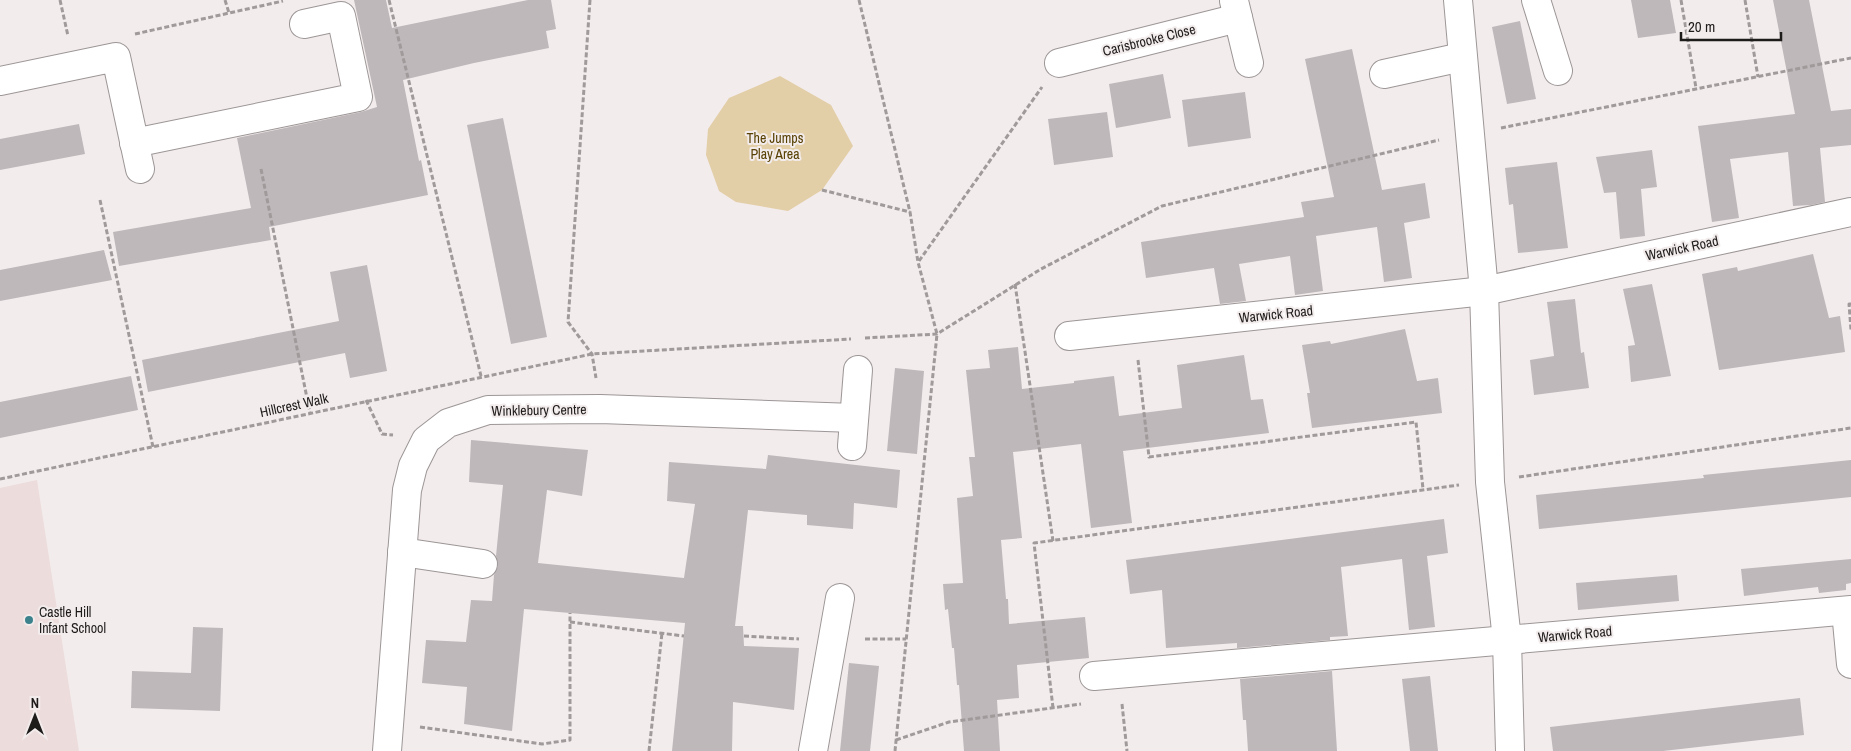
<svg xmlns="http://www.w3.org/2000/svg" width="1851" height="751" font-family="'Archivo Narrow',sans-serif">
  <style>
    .built { fill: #ecdcdc }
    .green { fill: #e2cea7 }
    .building { fill: #beb8bb }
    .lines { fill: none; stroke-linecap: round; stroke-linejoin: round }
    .minor-casing { stroke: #9d9696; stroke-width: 30 }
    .path { stroke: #a09a9a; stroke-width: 3; stroke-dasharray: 5 2.5; stroke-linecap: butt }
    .minor { stroke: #fff; stroke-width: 28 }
    .poi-dot { fill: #3c828d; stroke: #f3ecec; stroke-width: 2 }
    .labels { text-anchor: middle; stroke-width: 4; stroke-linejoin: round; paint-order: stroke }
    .street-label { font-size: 14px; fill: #1e1b1b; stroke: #f3ecec }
    .park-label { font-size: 14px; fill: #584104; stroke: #f3ecec }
    .poi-label { font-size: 14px; fill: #1e1b1b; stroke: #f3ecec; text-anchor: start }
  </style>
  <rect width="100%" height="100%" fill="#f3ecec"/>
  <!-- built -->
  <path class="built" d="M 37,480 L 79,751 L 0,751 L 0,488 Z"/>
  <!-- green -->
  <path class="green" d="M 780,76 L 831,105 L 853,146 L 822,190 L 788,211 L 736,202 L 719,191 L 706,155 L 708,129 L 729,98 Z"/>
  <!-- building -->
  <g class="building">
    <path d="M 354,0 L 386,0 L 392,28 L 528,0 L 551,0 L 556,29 L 546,31 L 549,48 L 474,63 L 403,80 L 419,161 L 421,160 L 428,195 L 269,227 L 271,240 L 119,266 L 113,232 L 251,208 L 237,138 L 361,112 L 377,107 Z"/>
    <path d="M 1631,0 L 1670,0 L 1676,33 L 1638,38 Z"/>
    <path d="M 1773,0 L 1809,0 L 1831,111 L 1851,109 L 1851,145 L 1820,148 L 1825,202 L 1811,205 L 1793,206 L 1788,152 L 1730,159 L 1739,218 L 1712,222 L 1698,126 L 1795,114 Z"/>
    <path d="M 1520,21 L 1536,99 L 1507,104 L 1492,27 Z"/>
    <path d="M 1352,49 L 1382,190 L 1425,183 L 1430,218 L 1404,223 L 1412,278 L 1384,282 L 1377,227 L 1316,236 L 1323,291 L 1295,295 L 1290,256 L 1239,264 L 1246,301 L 1220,304 L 1214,268 L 1146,278 L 1141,242 L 1304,217 L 1301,202 L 1334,197 L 1305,59 Z"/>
    <path d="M 1163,74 L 1171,118 L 1116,128 L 1109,84 Z"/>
    <path d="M 1245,92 L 1251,138 L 1188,147 L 1182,100 Z"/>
    <path d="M 1107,112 L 1113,157 L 1054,165 L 1048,119 Z"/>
    <path d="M 503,118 L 547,337 L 511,344 L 467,125 Z"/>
    <path d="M 79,124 L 85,154 L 0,170 L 0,139 Z"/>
    <path d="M 1652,150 L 1657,187 L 1641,189 L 1645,236 L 1620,239 L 1616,192 L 1604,193 L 1596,157 Z"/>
    <path d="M 1557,162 L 1568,248 L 1518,253 L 1513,204 L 1509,205 L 1505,168 Z"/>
    <path d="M 104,250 L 112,280 L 0,301 L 0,270 Z"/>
    <path d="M 1813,254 L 1829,318 L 1840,316 L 1845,352 L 1719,370 L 1702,274 L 1737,267 L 1738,271 Z"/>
    <path d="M 367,265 L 387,371 L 350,378 L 345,353 L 148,392 L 142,360 L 339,321 L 330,272 Z"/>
    <path d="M 1652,284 L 1671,376 L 1631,382 L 1628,346 L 1635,345 L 1623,289 Z"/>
    <path d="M 1575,299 L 1581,353 L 1584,352 L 1589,388 L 1534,395 L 1530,360 L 1554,356 L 1547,302 Z"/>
    <path d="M 1405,329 L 1417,381 L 1438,378 L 1442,413 L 1312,428 L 1307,393 L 1310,393 L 1302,345 L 1330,341 L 1331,344 Z"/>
    <path d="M 1018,347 L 1022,389 L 1074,383 L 1074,381 L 1114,376 L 1119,416 L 1182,408 L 1177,365 L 1244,355 L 1251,400 L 1263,399 L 1269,433 L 1123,451 L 1132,523 L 1091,528 L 1081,444 L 1013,452 L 1022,538 L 1001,540 L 1006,599 L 1008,599 L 1009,624 L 1085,617 L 1089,658 L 1017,665 L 1019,698 L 997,700 L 1000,751 L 964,751 L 959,685 L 957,685 L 954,648 L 952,648 L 948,609 L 945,610 L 943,584 L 963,583 L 957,498 L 973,496 L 969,457 L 975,457 L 966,370 L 990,368 L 988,350 Z"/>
    <path d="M 895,368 L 924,371 L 917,454 L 887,451 Z"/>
    <path d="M 131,376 L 138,410 L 0,438 L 0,402 Z"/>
    <path d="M 471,440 L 588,450 L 582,496 L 547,490 L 538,563 L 684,578 L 695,504 L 667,501 L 669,462 L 766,469 L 768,455 L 900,470 L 897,508 L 854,503 L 853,529 L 807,525 L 807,515 L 748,510 L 735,626 L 743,626 L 744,646 L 799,648 L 794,710 L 733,702 L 732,751 L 672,751 L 685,623 L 524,609 L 512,731 L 464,724 L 467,687 L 422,683 L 426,640 L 466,642 L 471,600 L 492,601 L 494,575 L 498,566 L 496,556 L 503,485 L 469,482 Z"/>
    <path d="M 1851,460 L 1851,497 L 1539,529 L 1536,495 L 1704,478 L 1703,475 Z"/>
    <path d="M 1444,519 L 1448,553 L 1427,556 L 1435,627 L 1409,630 L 1402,559 L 1341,567 L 1348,636 L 1330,637 L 1330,640 L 1237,648 L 1237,643 L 1166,648 L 1162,590 L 1130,594 L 1126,560 Z"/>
    <path d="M 1851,559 L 1851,583 L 1846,584 L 1846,590 L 1819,593 L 1818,587 L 1744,596 L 1741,569 Z"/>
    <path d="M 1677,575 L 1679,601 L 1578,610 L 1576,583 Z"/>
    <path d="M 193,627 L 223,628 L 220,711 L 131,708 L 132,671 L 191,673 Z"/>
    <path d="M 849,663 L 879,666 L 870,751 L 840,751 Z"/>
    <path d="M 1332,671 L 1337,751 L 1248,751 L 1246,720 L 1243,720 L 1240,679 Z"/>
    <path d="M 1430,676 L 1438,751 L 1410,751 L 1402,679 Z"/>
    <path d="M 1800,698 L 1804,735 L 1663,751 L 1553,751 L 1550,727 Z"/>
  </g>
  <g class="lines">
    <!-- minor casing -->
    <g class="minor-casing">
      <g id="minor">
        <path d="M 1458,0 L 1484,291 L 1490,482 L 1507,640 L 1510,751"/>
        <path d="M 1536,0 L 1558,71"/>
        <path d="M 1234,1 L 1249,63"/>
        <path d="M 1059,63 L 1238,18"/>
        <path d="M 1384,74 L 1462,57"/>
        <path d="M 0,81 L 116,57 L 140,169"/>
        <path d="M 134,143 L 358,97 L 341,16 L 304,24"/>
        <path d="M 1069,336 L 1484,291 L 1851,212"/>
        <path d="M 852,446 L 858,370"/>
        <path d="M 402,552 L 483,564"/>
        <path d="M 1846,611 L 1851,664"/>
        <path d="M 1094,676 L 1851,610"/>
        <path d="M 387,751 L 407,490 L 413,466 L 426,440 L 448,423 L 488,410 L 600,409 L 854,418"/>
        <path d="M 813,751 L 840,598"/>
      </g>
    </g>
    <!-- path -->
    <g class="path">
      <path d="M 60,0 L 68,36"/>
      <path d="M 225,0 L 229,13"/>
      <path d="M 389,0 L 481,376"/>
      <path d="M 590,0 L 568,322 L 592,354 L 596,378"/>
      <path d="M 859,0 L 910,212 L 918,262 L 937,334 L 895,751"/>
      <path d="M 1681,0 L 1696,88"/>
      <path d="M 1745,0 L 1758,77"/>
      <path d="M 135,34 L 283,1"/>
      <path d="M 1501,128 L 1851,58"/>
      <path d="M 261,169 L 310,413"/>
      <path d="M 822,190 L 910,212"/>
      <path d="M 100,200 L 153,447"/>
      <path d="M 919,261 L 1042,87"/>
      <path d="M 1015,284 L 1053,541"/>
      <path d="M 1851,304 L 1849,304 L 1851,330"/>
      <path d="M 865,338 L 937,334 L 1041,269 L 1162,206 L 1439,140"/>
      <path d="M 1138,360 L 1149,457 L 1416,422 L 1423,489"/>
      <path d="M 366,400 L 382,434 L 393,435"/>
      <path d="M 1519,477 L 1851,428"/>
      <path d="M 0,479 L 592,354 L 851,339"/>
      <path d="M 570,622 L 684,636"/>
      <path d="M 744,636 L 799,639"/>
      <path d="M 865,639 L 906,639"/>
      <path d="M 1122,704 L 1127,751"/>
      <path d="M 1053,708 L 1034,543 L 1459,485"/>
      <path d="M 420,727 L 542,744 L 570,740 L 570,613"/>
      <path d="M 896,740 L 949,722 L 1081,704"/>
      <path d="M 649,751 L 662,633"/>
    </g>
    <!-- minor -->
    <use href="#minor" class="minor"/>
  </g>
  <!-- markers -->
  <circle class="poi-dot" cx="29" cy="620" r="5"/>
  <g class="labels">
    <!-- street labels -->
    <g class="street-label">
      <text transform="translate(1149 40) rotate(-14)" y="5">Carisbrooke Close</text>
      <text transform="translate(1682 248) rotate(-12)" y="5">Warwick Road</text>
      <text transform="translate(1276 314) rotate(-6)" y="5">Warwick Road</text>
      <text transform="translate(294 405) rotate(-12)" y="5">Hillcrest Walk</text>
      <text transform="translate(539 410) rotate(-1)" y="5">Winklebury Centre</text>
      <text transform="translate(1575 634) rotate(-5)" y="5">Warwick Road</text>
    </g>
    <!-- park labels -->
    <g class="park-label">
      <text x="775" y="143">The Jumps<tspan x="775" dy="16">Play Area</tspan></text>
    </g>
    <!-- poi labels -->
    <g class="poi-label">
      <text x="39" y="617">Castle Hill<tspan x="39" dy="16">Infant School</tspan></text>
    </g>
  </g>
  <!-- north arrow -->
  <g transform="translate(35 716)" stroke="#f3ecec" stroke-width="4" paint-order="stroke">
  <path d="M0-4L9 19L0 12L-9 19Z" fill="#1e1b1b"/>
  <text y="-8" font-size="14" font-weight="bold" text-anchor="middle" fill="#1e1b1b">N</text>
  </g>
  <!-- scale -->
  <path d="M1681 32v8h100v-8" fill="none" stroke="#1e1b1b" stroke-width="2.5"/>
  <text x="1688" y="32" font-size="15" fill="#1e1b1b" stroke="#f3ecec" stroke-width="4" paint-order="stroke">20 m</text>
</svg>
